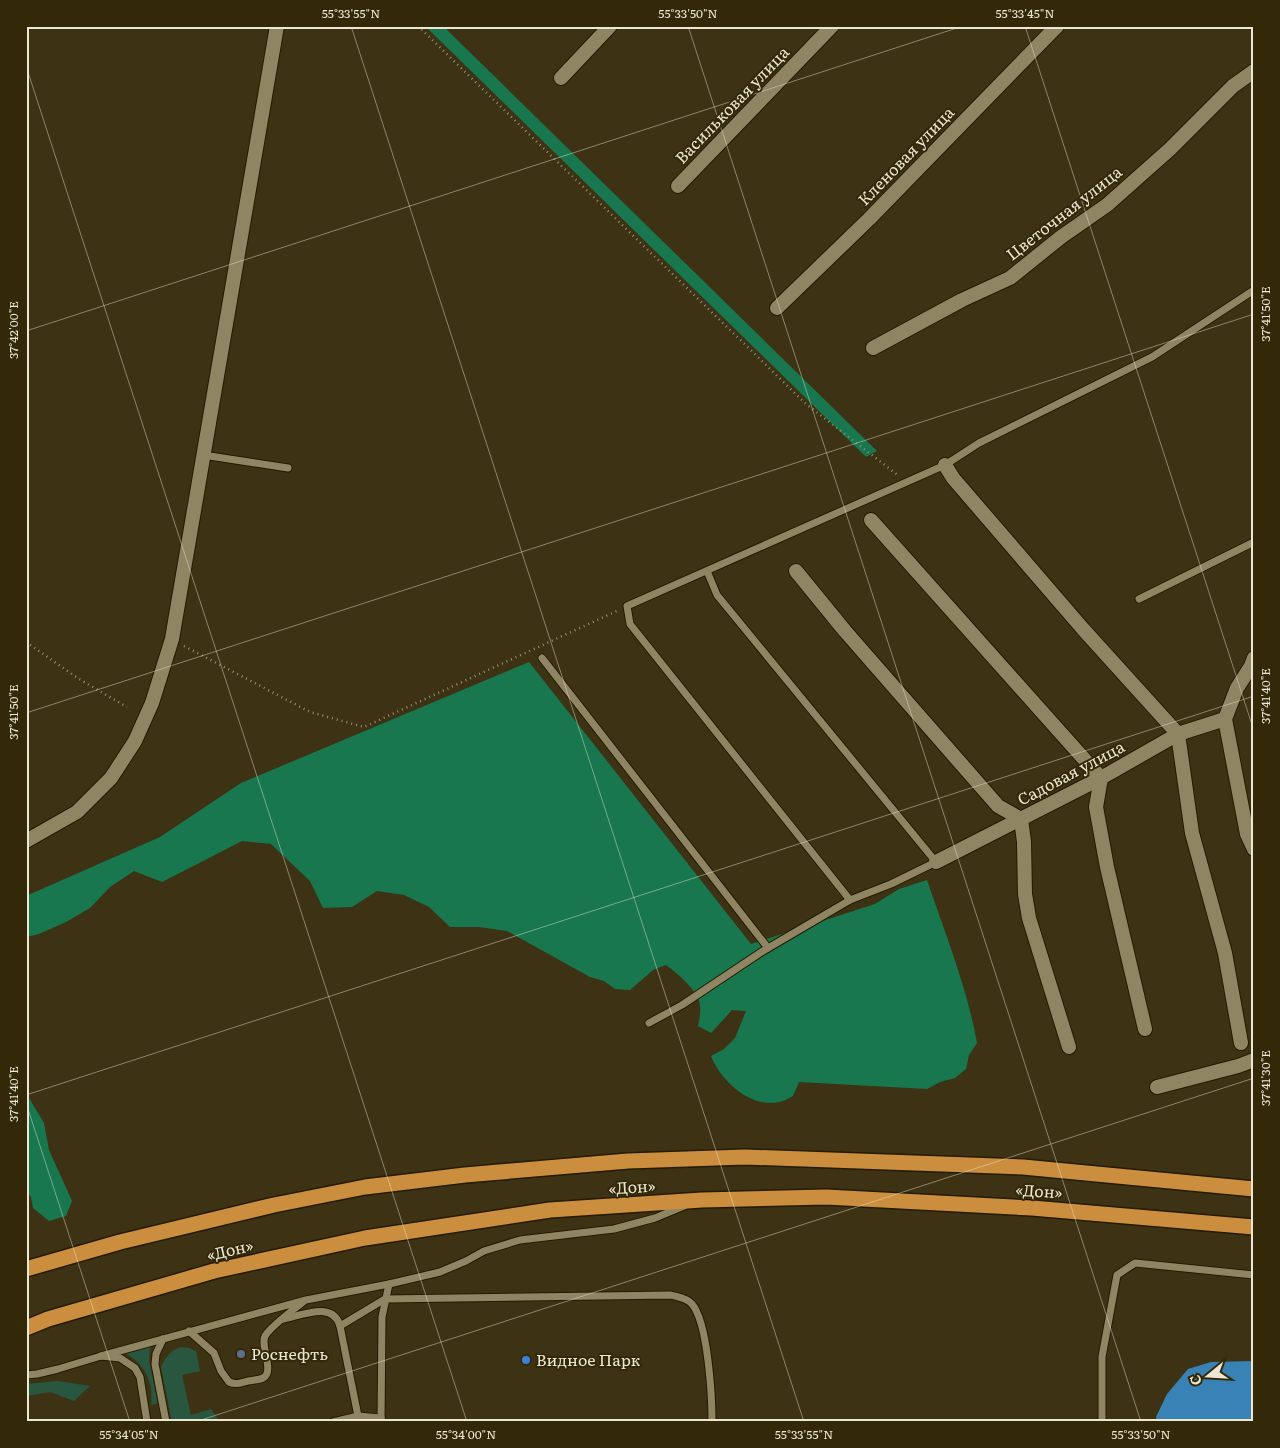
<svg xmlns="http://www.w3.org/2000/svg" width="1280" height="1448" font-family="Literata,serif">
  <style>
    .green { fill: #28563e }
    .forest { fill: #18774e }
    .water { fill: #3882b5 }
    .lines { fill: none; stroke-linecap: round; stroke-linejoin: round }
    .service-casing { stroke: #241b00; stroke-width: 9 }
    .minor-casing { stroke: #241b00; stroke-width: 16 }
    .motorway-casing { stroke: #241b00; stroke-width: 18 }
    .path { stroke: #958d74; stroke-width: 2.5; stroke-dasharray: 1 4; stroke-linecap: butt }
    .service { stroke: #908563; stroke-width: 7 }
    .minor { stroke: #908563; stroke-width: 14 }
    .motorway { stroke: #cb8e3f; stroke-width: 15 }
    .ticks { fill: none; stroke: #ece6d4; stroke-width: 1; stroke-opacity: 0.45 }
    .service-dot { fill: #5c6f8a; stroke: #332909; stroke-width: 2 }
    .shop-dot { fill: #3f7fe0; stroke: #332909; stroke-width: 2 }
    .labels { text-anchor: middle; stroke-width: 4; stroke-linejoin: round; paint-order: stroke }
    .street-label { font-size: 16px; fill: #ece6d4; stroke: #332909 }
    .poi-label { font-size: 16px; fill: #ece6d4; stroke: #332909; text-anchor: start }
    .neatline { fill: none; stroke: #ece6d4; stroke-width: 2 }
    .ticks-label { font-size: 12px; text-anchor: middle; fill: #ece6d4 }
  </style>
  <rect width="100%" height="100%" fill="#3d3314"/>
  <!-- green -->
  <g class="green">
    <path d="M 150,1347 L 149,1361 L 158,1403 L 151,1405 C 154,1383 145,1364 126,1354 Z"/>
    <path d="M 181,1347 L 189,1348 L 196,1351 L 200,1371 L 182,1375 L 191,1415 L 211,1409 L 220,1422 L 172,1422 L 161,1367 C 166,1356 170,1351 181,1347 Z"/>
    <path d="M 58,1381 L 90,1386 L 74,1401 L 50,1392 L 26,1396 L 26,1384 Z"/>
  </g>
  <!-- forest -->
  <g class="forest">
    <path d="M 425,26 L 443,26 L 877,451 L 866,457 Z"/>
    <path d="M 529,662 L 751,944 L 875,904 L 899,889 L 927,880 C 945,933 967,987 977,1043 L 969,1055 L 966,1069 L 955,1078 L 940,1082 L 927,1089 L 799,1082 L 793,1096 C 789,1098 784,1101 779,1102 C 750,1108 721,1081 711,1056 L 724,1049 L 735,1038 L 746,1011 L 732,1010 L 711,1033 L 698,1026 C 700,1017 702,1006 698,998 C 692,986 676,972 666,965 L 653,970 L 630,990 L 615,989 L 604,981 L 590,977 L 507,931 L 479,927 L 450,927 L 429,907 L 404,895 L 377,891 L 352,907 L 323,908 L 310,881 L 271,844 L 242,841 L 162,882 L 134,871 L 110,887 L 90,908 L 66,922 L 39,934 L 26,937 L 26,896 L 160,837 L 241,783 Z"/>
    <path d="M 26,1093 L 44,1123 L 49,1150 L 72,1201 L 66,1216 L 49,1221 L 33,1208 L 31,1197 L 26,1190 Z"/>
  </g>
  <!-- water -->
  <path class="water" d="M 1254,1361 L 1254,1422 L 1157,1422 L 1156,1417 L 1167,1394 L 1188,1369 L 1211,1362 Z"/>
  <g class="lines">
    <!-- service casing -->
    <g class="service-casing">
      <g id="service">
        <path d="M 203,455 L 288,468"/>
        <path d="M 1139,599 L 1254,542"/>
        <path d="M 542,658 L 768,948"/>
        <path d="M 850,900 L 630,624 L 627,606 L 945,465 L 979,443 L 1152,357 L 1254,290"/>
        <path d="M 649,1023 L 682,1005 L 763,951 L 850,900 L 891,884 L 936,862 L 717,595 L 707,571"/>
        <path d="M 284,1319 C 303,1315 333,1301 340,1326"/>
        <path d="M 189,1331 L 214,1353 L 221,1371 L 229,1382 C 235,1385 241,1383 248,1381 C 253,1380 259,1380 263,1378 C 275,1372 260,1346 265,1336 C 271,1326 293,1310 303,1302"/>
        <path d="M 163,1339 L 156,1354 L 155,1364 L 166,1422"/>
        <path d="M 101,1356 L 306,1300 L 389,1284 L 440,1272 L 466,1261 L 484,1251 L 520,1240 L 614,1229 L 655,1218 L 684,1206"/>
        <path d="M 26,1375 L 37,1374 L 58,1369 L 101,1356 L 120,1358 L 135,1368 L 140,1377 L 147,1422"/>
        <path d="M 358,1416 L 381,1418"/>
        <path d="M 333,1422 L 358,1416 L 340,1326 L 385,1299 L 671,1295 C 678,1297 687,1298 692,1304 C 708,1323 712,1396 712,1422"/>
        <path d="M 381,1422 L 382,1317 L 389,1284"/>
        <path d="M 1102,1422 L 1102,1357 L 1117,1275 L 1135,1263 L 1254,1275"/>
      </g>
    </g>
    <!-- minor casing -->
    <g class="minor-casing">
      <g id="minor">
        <path d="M 561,78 L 610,26"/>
        <path d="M 678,186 L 832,26"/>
        <path d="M 777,308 L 869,219 L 1057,26"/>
        <path d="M 873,348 L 962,300 L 1010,278 L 1061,237 L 1107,205 L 1170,149 L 1233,86 L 1254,71"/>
        <path d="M 945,465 L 953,478 L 1083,629 L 1178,734 L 1192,833 L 1225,953 L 1241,1043"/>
        <path d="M 871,520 L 1101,778 L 1096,807 L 1107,867 L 1145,1029"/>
        <path d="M 796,571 L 845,631 L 998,806 L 1021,819 L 1024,842 L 1025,894 L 1029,918 L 1069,1047"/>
        <path d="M 1254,658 L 1251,666 L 1237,688 L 1225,719 L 1247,834 L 1254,849"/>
        <path d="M 26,841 L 77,812 L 111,778 L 135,741 L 152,703 L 172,639 L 277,26"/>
        <path d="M 936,862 L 1101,778 L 1178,734 L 1225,719"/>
        <path d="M 1157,1087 L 1238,1066 L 1254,1060"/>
      </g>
    </g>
    <!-- motorway casing -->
    <g class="motorway-casing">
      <g id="motorway">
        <path d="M 26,1269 L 120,1242 L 274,1205 L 365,1187 L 465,1175 L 628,1161 L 745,1157 L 1023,1167 L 1254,1189"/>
        <path d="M 26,1328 L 48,1319 L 214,1271 L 365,1238 L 550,1210 L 702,1200 L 826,1197 L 1032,1208 L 1254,1227"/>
      </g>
    </g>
    <!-- path -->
    <g class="path">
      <path d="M 418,26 L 806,404 L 899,476"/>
      <path d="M 26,642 L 79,679 L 127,707"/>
      <path d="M 184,646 L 310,712 L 364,727 L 619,610"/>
    </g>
    <!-- service -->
    <use href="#service" class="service"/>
    <!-- minor -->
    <use href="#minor" class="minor"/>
    <!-- motorway -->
    <use href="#motorway" class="motorway"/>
  </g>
  <!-- ticks -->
  <path class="ticks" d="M 351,26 L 804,1422M 688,26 L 1141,1422M 1025,26 L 1254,731M 26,66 L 467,1422M 26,331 L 963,26M 26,713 L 1254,314M 26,1095 L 1254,696M 26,1103 L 130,1422M 195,1422 L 1254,1078"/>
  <!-- markers -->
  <circle class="service-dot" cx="241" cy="1354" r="5"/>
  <circle class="shop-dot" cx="526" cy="1360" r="5"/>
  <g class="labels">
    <!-- street labels -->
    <g class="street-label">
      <text transform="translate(732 105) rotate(-46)" y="6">Васильковая улица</text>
      <text transform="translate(906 156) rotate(-46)" y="6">Кленовая улица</text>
      <text transform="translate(1064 213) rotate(-38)" y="6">Цветочная улица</text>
      <text transform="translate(1071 773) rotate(-28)" y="6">Садовая улица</text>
      <text transform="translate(632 1187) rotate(-4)" y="6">«Дон»</text>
      <text transform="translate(1039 1191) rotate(4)" y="6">«Дон»</text>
      <text transform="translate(230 1250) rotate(-13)" y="6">«Дон»</text>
    </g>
    <!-- poi labels -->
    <g class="poi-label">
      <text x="251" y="1360">Роснефть</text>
      <text x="536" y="1366">Видное Парк</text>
    </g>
  </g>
  <!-- border -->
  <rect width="1280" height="1448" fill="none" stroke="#332909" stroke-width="55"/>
  <!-- north arrow -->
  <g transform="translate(1208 1376) rotate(252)" stroke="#332909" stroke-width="4" paint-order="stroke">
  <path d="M0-4L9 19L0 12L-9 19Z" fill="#ece6d4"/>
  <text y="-8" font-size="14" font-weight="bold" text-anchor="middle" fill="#ece6d4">С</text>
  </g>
  <rect x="28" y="28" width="1224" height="1392" class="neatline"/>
  <g class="ticks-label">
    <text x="351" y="18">55°33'55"N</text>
    <text x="688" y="18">55°33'50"N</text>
    <text x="1025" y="18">55°33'45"N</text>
    <text transform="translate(1266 314) rotate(-90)" y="4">37°41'50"E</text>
    <text transform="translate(14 330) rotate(-90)" y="4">37°42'00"E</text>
    <text transform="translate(1266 696) rotate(-90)" y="4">37°41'40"E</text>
    <text transform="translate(14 712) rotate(-90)" y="4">37°41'50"E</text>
    <text transform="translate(1266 1078) rotate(-90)" y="4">37°41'30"E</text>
    <text transform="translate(14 1094) rotate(-90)" y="4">37°41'40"E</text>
    <text x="129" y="1439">55°34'05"N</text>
    <text x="466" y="1439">55°34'00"N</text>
    <text x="804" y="1439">55°33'55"N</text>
    <text x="1141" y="1439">55°33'50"N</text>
  </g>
</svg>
